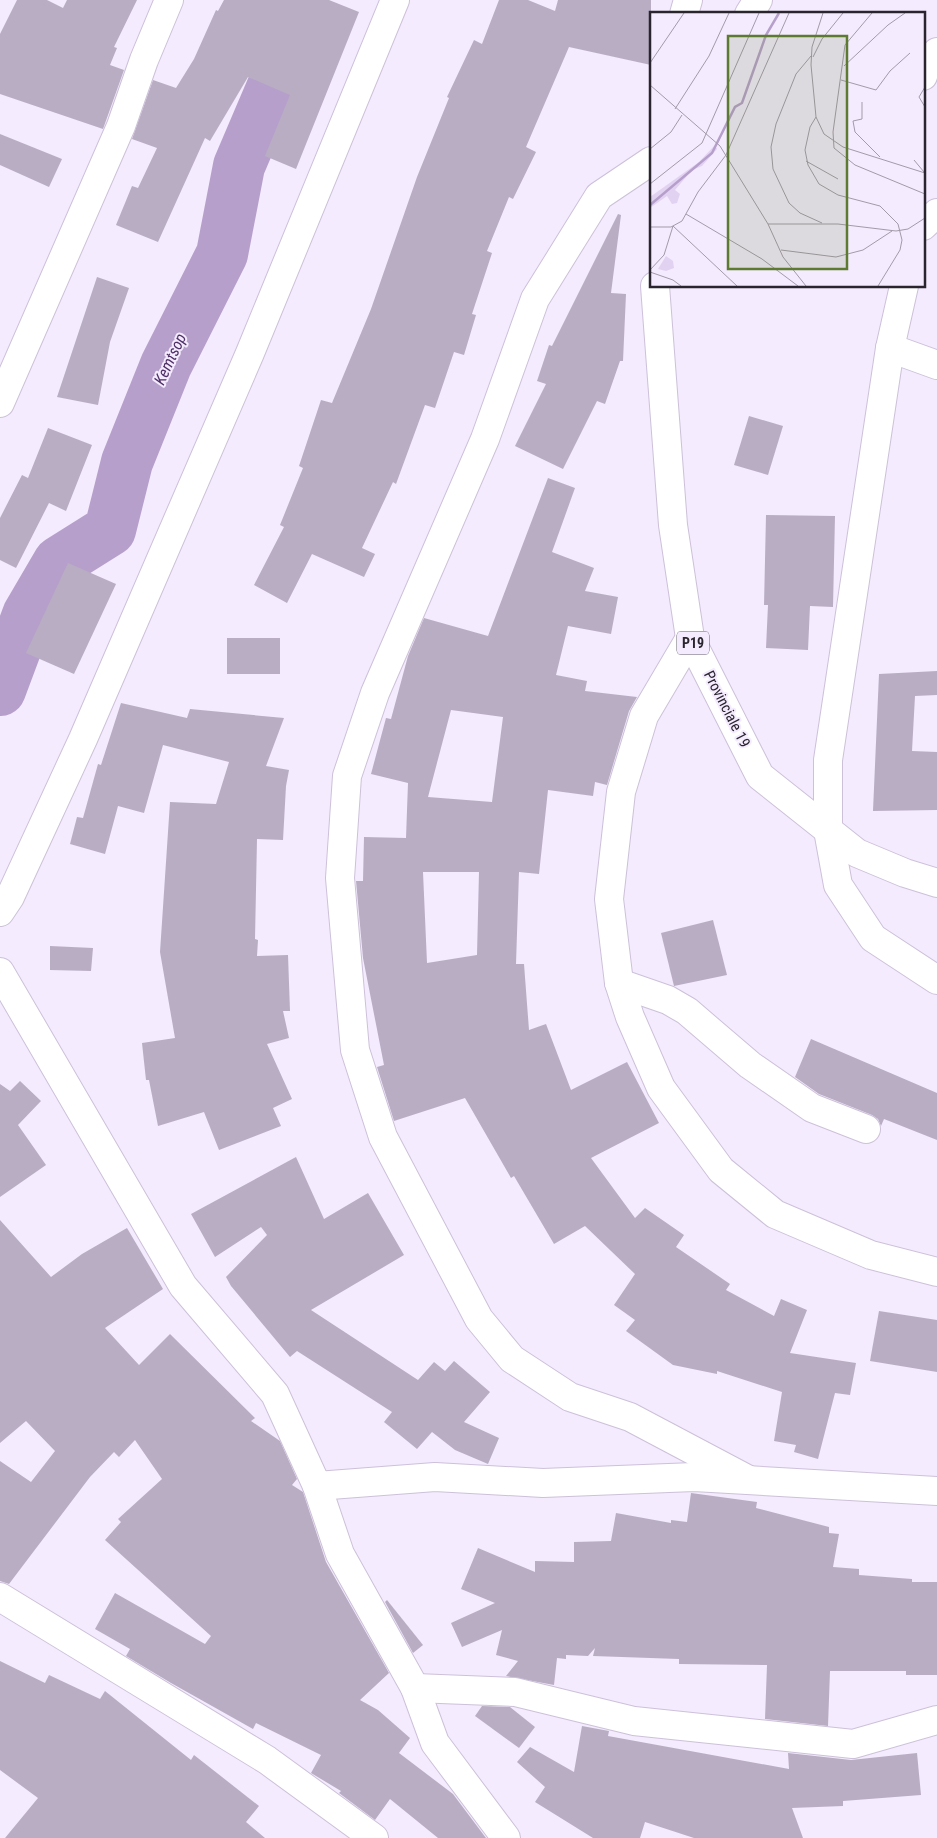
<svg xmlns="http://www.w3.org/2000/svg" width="937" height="1838" font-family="'Roboto Condensed',sans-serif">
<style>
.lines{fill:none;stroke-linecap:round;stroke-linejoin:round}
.river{stroke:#b6a0cb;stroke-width:52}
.building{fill:#b9adc4;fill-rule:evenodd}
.minor-casing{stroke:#cdc1d9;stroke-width:30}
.major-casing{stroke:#cdc1d9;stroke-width:30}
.minor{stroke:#fff;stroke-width:28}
.major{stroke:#fff;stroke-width:28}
.labels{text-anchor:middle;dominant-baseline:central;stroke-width:4;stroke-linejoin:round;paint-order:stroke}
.shield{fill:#f4ebfe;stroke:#66606c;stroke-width:1}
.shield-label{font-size:14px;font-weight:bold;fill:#29242d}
.street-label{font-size:15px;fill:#29242d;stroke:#f4ebfe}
.water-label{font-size:16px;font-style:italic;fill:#4d2e65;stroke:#f4ebfe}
.inset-river{fill:none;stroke:#b6a0cb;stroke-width:2.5}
.inset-road{fill:none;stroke:#a39baa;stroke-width:1}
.view{fill:#5c7a30;fill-opacity:0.15;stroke:#5c7a30;stroke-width:2.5}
.inset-edge{fill:none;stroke:#29242d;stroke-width:2.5}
</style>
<rect width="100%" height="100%" fill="#f4ebfe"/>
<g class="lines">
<path class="river" d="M0,690L28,615L59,562L110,530L127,462L166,365L222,254L239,166L282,65L299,0"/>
</g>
<g class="building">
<path d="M17,0H47L63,8L67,0H137L114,47L117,48L110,65L124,70L103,129L0,94V34Z"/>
<path d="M224,0H329L359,12L296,169L265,156L290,95L248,77L210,141L205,138L158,242L116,225L132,186L138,188L157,148L132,139L153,80L176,88L194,59L216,10L218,11Z"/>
<path d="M499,0H528L555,11L558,0H651V65L569,47L526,147L536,152L513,199L509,197L487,251L492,253L472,314L476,315L464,355L454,352L435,408L425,405L396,484L393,482L362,548L375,554L364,577L312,554L287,603L254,585L284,527L280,525L303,468L299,466L321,400L332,403L371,309L417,177L449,98L447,97L474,40L482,44Z"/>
<path d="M0,134L62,159L49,187L0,165Z"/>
<path d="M618,214L621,215L611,293L626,294L623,361H620L605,404L597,401L563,469L515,446L546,384L537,381L549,345L552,346Z"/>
<path d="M97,277L129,288L110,342L98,405L57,397Z"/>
<path d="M749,416L783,426L768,475L734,465Z"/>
<path d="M48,428L92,445L66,511L49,503L16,568L0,560V518L22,475L28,478Z"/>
<path d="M548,478L575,488L552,552L594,568L585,591L618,597L611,634L568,626L556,675L587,681L585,691L637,697L629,711L607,785L595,782L593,796L548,790L539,874L519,872L516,964H524L529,1030L546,1024L571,1090L627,1062L659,1123L591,1158L635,1218L645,1208L684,1235L676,1247L730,1284L726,1290L774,1316L781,1299L807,1310L790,1353L856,1363L850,1395L835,1393L818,1459L794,1452L796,1445L774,1441L782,1392L717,1371V1374L673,1365L626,1331L635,1320L614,1305L635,1274L585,1226L554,1244L514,1176L511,1178L465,1098L394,1121L377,1067L384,1065L363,958L356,881H363L364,837L406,838L408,783L371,774L386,718L391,719L408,656L424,618L488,636ZM451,710L503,717L492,802L428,797ZM423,872H479L477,955L427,963Z"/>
<path d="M766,515L835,516L833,607L810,606L808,650L766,648L768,605H764Z"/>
<path d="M68,563L116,584L74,674L26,653Z"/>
<rect x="227" y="638" width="53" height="36"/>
<path d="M937,671V695L915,696L912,751L937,752V810L873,811L879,674Z"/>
<path d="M121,703L187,718L190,709L284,718L266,766L289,770L286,786L283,840L257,839L255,939L258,940L257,956L288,955L290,1011H283L289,1038L267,1044L292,1099L273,1108L281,1126L219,1150L204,1112L158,1126L149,1080H146L142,1043L175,1038L160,952L170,802L216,804L229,762L163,745L144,813L118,806L105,854L70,844L77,817L83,818L98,764L101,765Z"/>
<path d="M713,920L727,975L674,986L661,933Z"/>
<path d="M50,946L93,948L91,971L50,970Z"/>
<path d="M811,1039L937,1093V1140L884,1119L881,1126L878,1119L872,1115L819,1094L795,1077Z"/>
<path d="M20,1081L41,1101L18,1125L46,1165L0,1197V1084L10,1091Z"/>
<path d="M296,1157L324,1219L368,1193L404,1255L311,1310L418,1380L434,1362L445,1371L454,1361L490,1392L464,1422L499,1438L488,1464L455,1450L432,1432L417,1449L384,1422L392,1412L297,1351L290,1357L231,1286L226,1277L267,1235L261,1227L215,1257L191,1214Z"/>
<path d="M0,1220L51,1277L82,1254L127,1228L163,1289L105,1328L139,1365L170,1334L255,1418L251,1421L280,1441L297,1479L292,1485L303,1492L326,1562L389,1673L360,1700L378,1710L410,1738L399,1753L453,1794L486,1838H438L390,1799L375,1820L339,1793L341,1791L311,1773L321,1755L256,1723L253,1729L171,1683L126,1656L130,1649L95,1629L115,1593L205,1644L211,1636L105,1540L121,1522L118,1519L162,1479L135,1440L119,1457L114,1452L90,1477L9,1584L0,1581V1461L31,1482L55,1451L26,1421L0,1443Z"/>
<path d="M879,1311L937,1320V1372L870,1361Z"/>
<path d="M691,1493L757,1502L756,1508L829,1527V1533L839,1534L833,1567L859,1569V1575L912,1579V1582H937V1675H906V1671H830L828,1726L765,1719L767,1665L679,1664V1659L593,1656L595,1648L588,1656L566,1655V1659L557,1658L554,1685L506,1676L518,1661L496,1655L502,1630L462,1647L451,1623L495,1603L461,1589L478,1548L535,1572V1561L574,1562V1542L611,1541L616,1513L671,1523V1520L687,1522Z"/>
<path d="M387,1600L423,1645L413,1653L385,1602Z"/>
<path d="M0,1661L45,1683L49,1675L100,1699L105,1691L191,1760L194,1755L259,1806L246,1822L265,1838H5L38,1798L0,1770Z"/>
<path d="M482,1706L510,1707L535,1727L519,1748L475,1716Z"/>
<path d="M582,1726L609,1731L608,1736L789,1769L788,1753L851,1760L917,1753L921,1795L843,1801V1806L792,1808L803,1838H694L645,1822L640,1838H593L535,1802L545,1787L517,1762L530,1747L574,1772Z"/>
</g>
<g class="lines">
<defs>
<g id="minor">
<path d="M749,14L758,0"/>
<path d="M923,76L925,69L937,52"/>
<path d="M651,161L599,196L535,299L485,439L375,693L347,776L340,878L355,1050L383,1137L479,1319L512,1359L570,1397L630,1417L749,1480"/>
<path d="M923,226L937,213"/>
<path d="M904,286L890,348L828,760V830L838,885L873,938L937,980"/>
<path d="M890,348L937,365"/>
<path d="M0,403L121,126L144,60L169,0"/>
<path d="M690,638L644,716L621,792L609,899L619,983L630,1017L661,1088L721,1170L775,1214L871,1255L937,1272"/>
<path d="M0,912L10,897L83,739L250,353L395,0"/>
<path d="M0,972L183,1286L275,1394L317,1486L435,1477L543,1483L694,1477L937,1491"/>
<path d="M619,983L668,1000L687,1011L750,1065L812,1108L866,1129"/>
<path d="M317,1486L340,1554L415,1688L435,1743L506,1838"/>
<path d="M0,1597L267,1760L374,1838"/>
<path d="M415,1688L515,1692L634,1721L853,1744L937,1720"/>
</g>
<g id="major">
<path d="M684,14L688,0"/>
<path d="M655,286L673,525L690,638L760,776L857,853L905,873L937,883"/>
</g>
</defs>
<use href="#minor" class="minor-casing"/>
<use href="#major" class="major-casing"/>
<use href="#minor" class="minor"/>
<use href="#major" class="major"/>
</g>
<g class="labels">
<rect class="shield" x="677" y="631.5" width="32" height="23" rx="4"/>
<g class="shield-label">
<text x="693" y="643">P19</text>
</g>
<g class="street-label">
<text transform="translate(727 709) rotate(63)">Provinciale 19</text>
</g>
<g class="water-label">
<text transform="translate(170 359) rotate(-65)">Kemtsop</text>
</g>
</g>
<g transform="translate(650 12)">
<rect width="275" height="275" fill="#f4ebfe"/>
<path d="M65,133L67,137L52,154L42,158L25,178L30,182L27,191L22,192L17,184L0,196V185L49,150ZM16,244L23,249L24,256L16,259L8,257Z" fill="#e2d2f2"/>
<path class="inset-river" d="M0,193L62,141L85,95L92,91L116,23L129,1"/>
<path class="inset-road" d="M173,1L162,35L161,53L166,105L174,122L193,135L275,161M222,1L195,33L183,120L184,136L205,153L275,182M161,44L146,62L126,112L121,135L123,157L139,191L150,201L172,211M163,45L172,27L193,1M0,51L34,1M194,54L238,13L255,1M191,68L226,78L240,59L260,41M0,73L70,134L118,212H188L246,219L258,217L275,206M275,75L269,85L275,95M212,90V107L203,109L205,120L230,145M25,97L59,44L79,1M166,105L160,115L155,138L158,153L169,172L188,183L230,194L248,212L252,228L250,238L228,274M0,137L21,120L32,103M264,148L274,160M156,149L188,167M0,172L52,131L109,1M36,202L112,247L148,274M118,212L133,245L156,274M23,214L87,274M0,215H21L32,209L48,180L76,143L139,1M131,238L186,245L213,238L242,219M0,258L14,243L23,214M0,260L23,268L31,274"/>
<path class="view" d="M78,24H197V257H78Z"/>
<rect width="275" height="275" class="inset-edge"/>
</g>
</svg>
